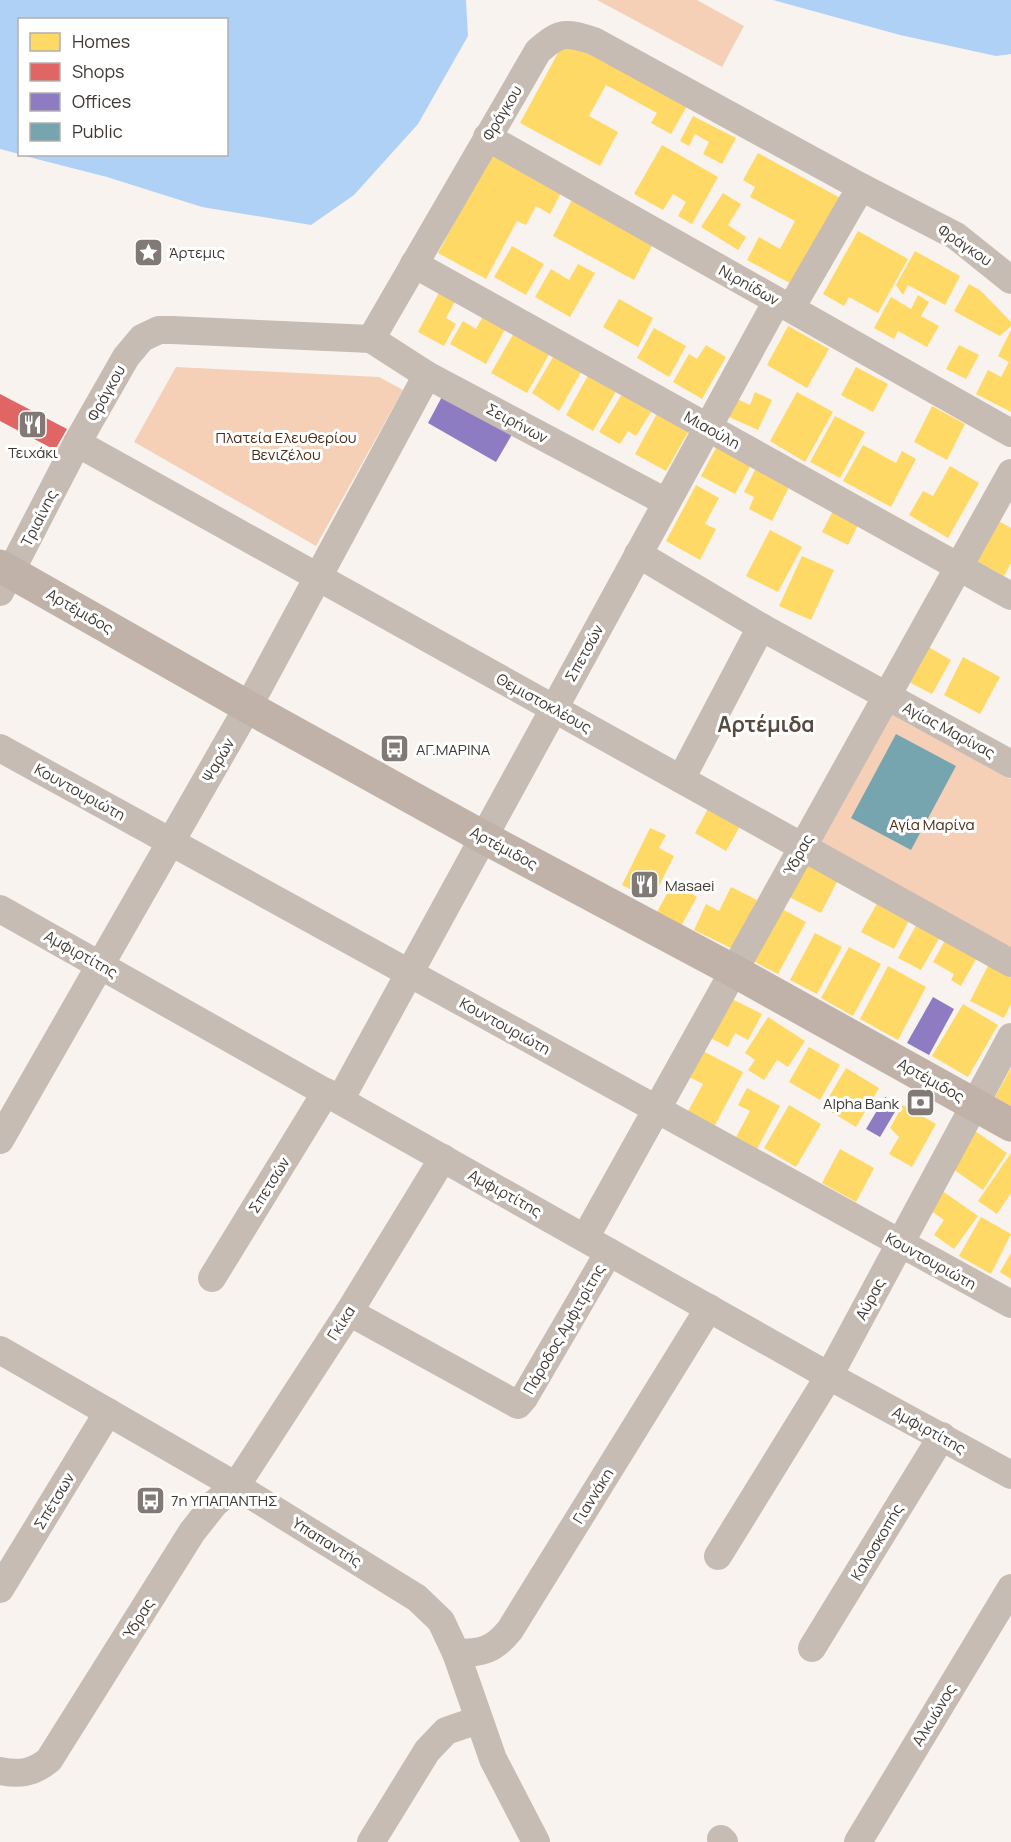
<svg xmlns="http://www.w3.org/2000/svg" width="1011" height="1842" font-family="Manrope,sans-serif">
<style>
.green{fill:#f5d0b7}
.water{fill:#b0d1f6}
.homes{fill:#ffd966}
.shops{fill:#e06666}
.offices{fill:#8e7cc3}
.public{fill:#76a5af}
.lines{fill:none;stroke-linecap:round;stroke-linejoin:round}
.minor{stroke:#c7bcb4;stroke-width:28}
.major{stroke:#c0b2a9;stroke-width:33}
.labels{text-anchor:middle;dominant-baseline:central;stroke-width:6;stroke-linejoin:round;paint-order:stroke}
.street-label{font-size:15px;fill:#3f3833;stroke:#fff}
.poi-label{font-size:15px;fill:#3f3833;stroke:#fff;text-anchor:start}
.park-label{font-size:15px;fill:#4c2c15;stroke:#fff}
.district-label{font-size:21px;font-weight:bold;fill:#584a40;stroke:#fff}
</style>
<rect width="100%" height="100%" fill="#f9f3ef"/>
<g class="green">
<path d="M597,0H697L744,26L722,67Z"/>
<path d="M176,367L379,377L403,390L316,546L134,442Z"/>
<path d="M882,709L1011,779V954L808,844Z"/>
</g>
<g class="water">
<path d="M0,0H466L468,36L418,124L354,195L311,225L202,207L107,177L21,155L226,154V20H20L19,154L0,149Z"/>
<path d="M773,0H1011V54L996,56L900,35Z"/>
</g>
<g class="homes">
<path d="M565,40L687,106L671,134L651,123L657,113L606,85L589,116L618,132L600,166L520,123Z"/>
<path d="M693,116L736,138L722,164L703,154L709,142L695,134L689,146L680,141Z"/>
<path d="M662,145L718,177L692,224L678,216L686,202L673,194L663,210L634,194Z"/>
<path d="M493,151L563,189L550,214L536,206L526,225L517,221L486,279L438,253Z"/>
<path d="M758,153L844,200L797,287L747,260L759,237L780,249L795,221L750,197L755,187L743,180Z"/>
<path d="M723,193L741,204L728,225L746,237L738,250L701,227Z"/>
<path d="M573,198L654,242L634,280L553,236Z"/>
<path d="M858,231L908,259L878,313L849,297L844,306L823,294Z"/>
<path d="M512,246L544,264L526,295L494,277Z"/>
<path d="M915,251L960,276L945,305L908,285L903,295L896,285Z"/>
<path d="M578,264L595,273L570,317L535,297L551,269L569,280Z"/>
<path d="M969,284L981,291L1011,322V326L1000,336L954,311Z"/>
<path d="M442,287L458,296L446,318L456,324L444,346L418,332Z"/>
<path d="M918,295L929,302L921,316L939,326L927,347L898,331L894,339L874,328L891,297L911,309Z"/>
<path d="M619,299L653,318L638,347L603,327Z"/>
<path d="M487,309L509,322L486,364L450,344L463,321L476,329Z"/>
<path d="M788,326L829,349L807,388L767,365Z"/>
<path d="M654,328L686,346L669,377L637,358Z"/>
<path d="M1011,330V412L976,394L988,370L1001,377L1009,362L998,356Z"/>
<path d="M515,331L551,351L527,393L491,373Z"/>
<path d="M706,345L726,357L702,399L673,382L689,354L697,359Z"/>
<path d="M959,345L979,355L966,379L946,369Z"/>
<path d="M556,352L584,367L559,411L532,393Z"/>
<path d="M856,367L888,384L873,412L841,395Z"/>
<path d="M590,372L618,388L593,431L566,415Z"/>
<path d="M755,392L772,400L758,430L727,416L735,398L750,405Z"/>
<path d="M797,392L833,412L805,462L770,441Z"/>
<path d="M622,394L651,412L636,436L628,431L620,444L599,432Z"/>
<path d="M932,406L965,424L947,460L914,442Z"/>
<path d="M659,410L691,427L666,471L635,454Z"/>
<path d="M835,416L865,432L840,478L810,462Z"/>
<path d="M863,445L896,463L902,451L916,459L891,507L843,481Z"/>
<path d="M717,446L751,465L735,494L701,476Z"/>
<path d="M950,466L979,483L948,538L909,515L923,491L933,496Z"/>
<path d="M756,468L790,485L772,521L749,509L754,497L744,492Z"/>
<path d="M696,485L719,498L705,524L716,529L700,560L666,541Z"/>
<path d="M834,509L860,521L848,545L822,532Z"/>
<path d="M993,518L1011,528V563L1004,576L971,558Z"/>
<path d="M770,530L802,547L778,592L746,576Z"/>
<path d="M802,556L834,570L811,620L779,606Z"/>
<path d="M925,645L951,660L932,694L905,680Z"/>
<path d="M963,657L1000,677L980,714L944,695Z"/>
<path d="M711,803L743,821L726,851L695,833Z"/>
<path d="M650,828L666,835L659,848L674,856L652,900L622,885Z"/>
<path d="M800,853L841,874L821,913L779,892Z"/>
<path d="M673,883L697,897L681,926L657,912Z"/>
<path d="M731,887L757,900L733,949L694,930L706,904L719,911Z"/>
<path d="M880,898L912,915L894,949L861,932Z"/>
<path d="M773,904L806,922L778,974L745,957Z"/>
<path d="M918,922L941,935L921,970L898,958Z"/>
<path d="M815,933L842,947L817,994L790,980Z"/>
<path d="M948,935L980,952L961,986L951,980L954,974L933,962Z"/>
<path d="M849,947L881,964L853,1016L821,998Z"/>
<path d="M992,958L1011,968V1004L1004,1018L970,1001Z"/>
<path d="M888,966L926,987L898,1040L860,1019Z"/>
<path d="M724,995L762,1014L748,1040L735,1033L728,1047L703,1034Z"/>
<path d="M963,1004L998,1025L968,1077L932,1056Z"/>
<path d="M768,1017L805,1041L788,1067L777,1060L764,1080L748,1070L755,1060L745,1053Z"/>
<path d="M809,1047L840,1065L820,1100L789,1082Z"/>
<path d="M699,1049L743,1072L714,1127L687,1113L703,1084L685,1075Z"/>
<path d="M846,1068L879,1088L856,1127L823,1107Z"/>
<path d="M1011,1068V1106L995,1097Z"/>
<path d="M747,1088L780,1106L753,1156L732,1145L750,1111L738,1105Z"/>
<path d="M789,1105L821,1124L796,1167L764,1148Z"/>
<path d="M903,1105L936,1124L912,1167L889,1154L899,1137L890,1128Z"/>
<path d="M975,1131L1007,1153L983,1190L950,1167Z"/>
<path d="M840,1149L874,1168L856,1202L822,1183Z"/>
<path d="M1011,1153V1193L997,1214L978,1201Z"/>
<path d="M941,1190L978,1216L954,1249L934,1235L944,1220L927,1208Z"/>
<path d="M981,1217L1011,1234L991,1274L959,1256Z"/>
<path d="M1011,1253V1279L1000,1272Z"/>
</g>
<path class="shops" d="M0,394L67,429L55,450L0,421Z"/>
<g class="offices">
<path d="M445,391L514,431L496,462L428,423Z"/>
<path d="M933,997L954,1009L929,1055L907,1043Z"/>
<path d="M885,1097L899,1105L880,1137L866,1129Z"/>
</g>
<path class="public" d="M896,734L956,766L911,850L851,818Z"/>
<g class="lines">
<g class="minor">
<path d="M487,137L1011,433"/>
<path d="M414,264L1011,596"/>
<path d="M791,308L861,187"/>
<path d="M371,339L427,375L666,502"/>
<path d="M77,443L1011,963"/>
<path d="M638,554L761,627L1011,764"/>
<path d="M0,592L77,443L126,357L142,338L159,330H172L371,339L538,51C561,31 565,32 594,41L861,187L956,236L1011,280"/>
<path d="M0,748L1011,1304"/>
<path d="M681,779L761,627"/>
<path d="M0,909L829,1376L1011,1475"/>
<path d="M340,1100L777,301"/>
<path d="M0,1140L248,707L427,375"/>
<path d="M585,1238L1011,473"/>
<path d="M212,1278L326,1092"/>
<path d="M349,1312L518,1405L524,1398L609,1252"/>
<path d="M0,1350L236,1486L417,1598L441,1621L456,1653L493,1759L536,1842"/>
<path d="M718,1556L829,1376L1011,1037"/>
<path d="M0,1589L108,1412"/>
<path d="M812,1648L942,1436"/>
<path d="M456,1653C481,1653 493,1651 510,1630L709,1308"/>
<path d="M0,1771C20,1775 33,1773 49,1760L192,1532L215,1503L236,1486L349,1312L443,1158"/>
<path d="M721,1839L724,1842"/>
<path d="M371,1842L427,1751L446,1731L478,1720"/>
<path d="M858,1842L1011,1588"/>
</g>
<path class="major" d="M0,566L248,707L483,837L734,971L1011,1125"/>
</g>
<defs>
<symbol id="sight-square" viewBox="-11 -11 22 22"><rect x="-9" y="-9" width="18" height="18" rx="4" fill="#807975" stroke="#fff"/><path d="M0-6L1.8-2.2L6-1.7L2.9 1.2L3.7 5.4L0 3.3L-3.7 5.4L-2.9 1.2L-6-1.7L-1.8-2.2Z" fill="#fff"/></symbol>
<symbol id="restaurant-square" viewBox="-11 -11 22 22"><rect x="-9" y="-9" width="18" height="18" rx="4" fill="#807975" stroke="#fff"/><path d="M-5-6h1v4h1v-4h1v4h1v-4h1v5L-1.5 .5V6h-2V.5L-5-1ZM5-6V6H3V1.5H1.5Q1.5-4 5-6Z" fill="#fff"/></symbol>
<symbol id="bus-square" viewBox="-11 -11 22 22"><rect x="-9" y="-9" width="18" height="18" rx="4" fill="#807975" stroke="#fff"/><path d="M-5-6H5V4H4V6H2V4H-2V6H-4V4H-5ZM-3.5-4V0h7V-4ZM-3.5 1.2v1.5H-2V1.2ZM2 1.2v1.5H3.5V1.2Z" fill="#fff"/></symbol>
<symbol id="bank-square" viewBox="-11 -11 22 22"><rect x="-9" y="-9" width="18" height="18" rx="4" fill="#807975" stroke="#fff"/><path d="M-6-4H6V4H-6ZM0-2.3a2.3 2.3 0 1 0 0 4.6a2.3 2.3 0 1 0 0-4.6Z" fill="#fff"/></symbol>
</defs>
<g fill-rule="evenodd">
<use href="#sight-square" x="132" y="236" width="33" height="33"/>
<use href="#restaurant-square" x="16" y="408" width="33" height="33"/>
<use href="#bus-square" x="378" y="732" width="33" height="33"/>
<use href="#restaurant-square" x="628" y="868" width="33" height="33"/>
<use href="#bank-square" x="904" y="1086" width="33" height="33"/>
<use href="#bus-square" x="134" y="1484" width="33" height="33"/>
</g>
<g class="labels">
<g class="street-label">
<text transform="translate(502 113) rotate(-59)">Φράγκου</text>
<text transform="translate(965 245) rotate(34)">Φράγκου</text>
<text transform="translate(749 285) rotate(29)">Νιρηίδων</text>
<text transform="translate(106 393) rotate(-61)">Φράγκου</text>
<text transform="translate(517 423) rotate(28)">Σειρήνων</text>
<text transform="translate(712 430) rotate(29)">Μιαούλη</text>
<text transform="translate(39 518) rotate(-63)">Τριαίνης</text>
<text transform="translate(80 611) rotate(30)">Αρτέμιδος</text>
<text transform="translate(584 653) rotate(-61)">Σπετσών</text>
<text transform="translate(544 703) rotate(29)">Θεμιστοκλέους</text>
<text transform="translate(949 730) rotate(28)">Αγίας Μαρίνας</text>
<text transform="translate(218 760) rotate(-60)">Ψαρών</text>
<text transform="translate(80 792) rotate(29)">Κουντουριώτη</text>
<text transform="translate(504 848) rotate(28)">Αρτέμιδος</text>
<text transform="translate(798 855) rotate(-61)">Ύδρας</text>
<text transform="translate(81 954) rotate(29)">Αμφιρτίτης</text>
<text transform="translate(505 1026) rotate(29)">Κουντουριώτη</text>
<text transform="translate(931 1080) rotate(29)">Αρτέμιδος</text>
<text transform="translate(269 1185) rotate(-58)">Σπετσών</text>
<text transform="translate(505 1193) rotate(29)">Αμφιρτίτης</text>
<text transform="translate(931 1261) rotate(29)">Κουντουριώτη</text>
<text transform="translate(870 1299) rotate(-62)">Αύρας</text>
<text transform="translate(341 1323) rotate(-57)">Γκίκα</text>
<text transform="translate(564 1329) rotate(-60)">Πάροδος Αμφιτρίτης</text>
<text transform="translate(929 1430) rotate(29)">Αμφιρτίτης</text>
<text transform="translate(593 1496) rotate(-58)">Γιαννάκη</text>
<text transform="translate(54 1501) rotate(-59)">Σπέτσων</text>
<text transform="translate(327 1542) rotate(32)">Υπαπαντής</text>
<text transform="translate(877 1542) rotate(-59)">Καλοσκοπής</text>
<text transform="translate(138 1619) rotate(-58)">Ύδρας</text>
<text transform="translate(934 1715) rotate(-59)">Αλκυώνος</text>
</g>
<g class="poi-label">
<text x="169" y="252">Άρτεμις</text>
<text x="33" y="452" text-anchor="middle">Τειχάκι</text>
<text x="416" y="749">ΑΓ.ΜΑΡΙΝΑ</text>
<text x="665" y="885">Masaei</text>
<text x="899" y="1103" text-anchor="end">Alpha Bank</text>
<text x="171" y="1500">7η ΥΠΑΠΑΝΤΗΣ</text>
</g>
<g class="park-label">
<text x="286" y="437">Πλατεία Ελευθερίου<tspan x="286" dy="17">Βενιζέλου</tspan></text>
<text x="932" y="824">Αγία Μαρίνα</text>
</g>
<g class="district-label">
<text x="766" y="724">Αρτέμιδα</text>
</g>
</g>
<rect x="18" y="18" width="210" height="138" fill="#ffffff" stroke="#b2afad" stroke-width="1.5"/>
<rect x="30" y="33" width="30" height="18" fill="#ffd966" stroke="#b2afad" stroke-width="1.5"/>
<text x="72" y="48" font-size="18" fill="#3f3833">Homes</text>
<rect x="30" y="63" width="30" height="18" fill="#e06666" stroke="#b2afad" stroke-width="1.5"/>
<text x="72" y="78" font-size="18" fill="#3f3833">Shops</text>
<rect x="30" y="93" width="30" height="18" fill="#8e7cc3" stroke="#b2afad" stroke-width="1.5"/>
<text x="72" y="108" font-size="18" fill="#3f3833">Offices</text>
<rect x="30" y="123" width="30" height="18" fill="#76a5af" stroke="#b2afad" stroke-width="1.5"/>
<text x="72" y="138" font-size="18" fill="#3f3833">Public</text>
</svg>
